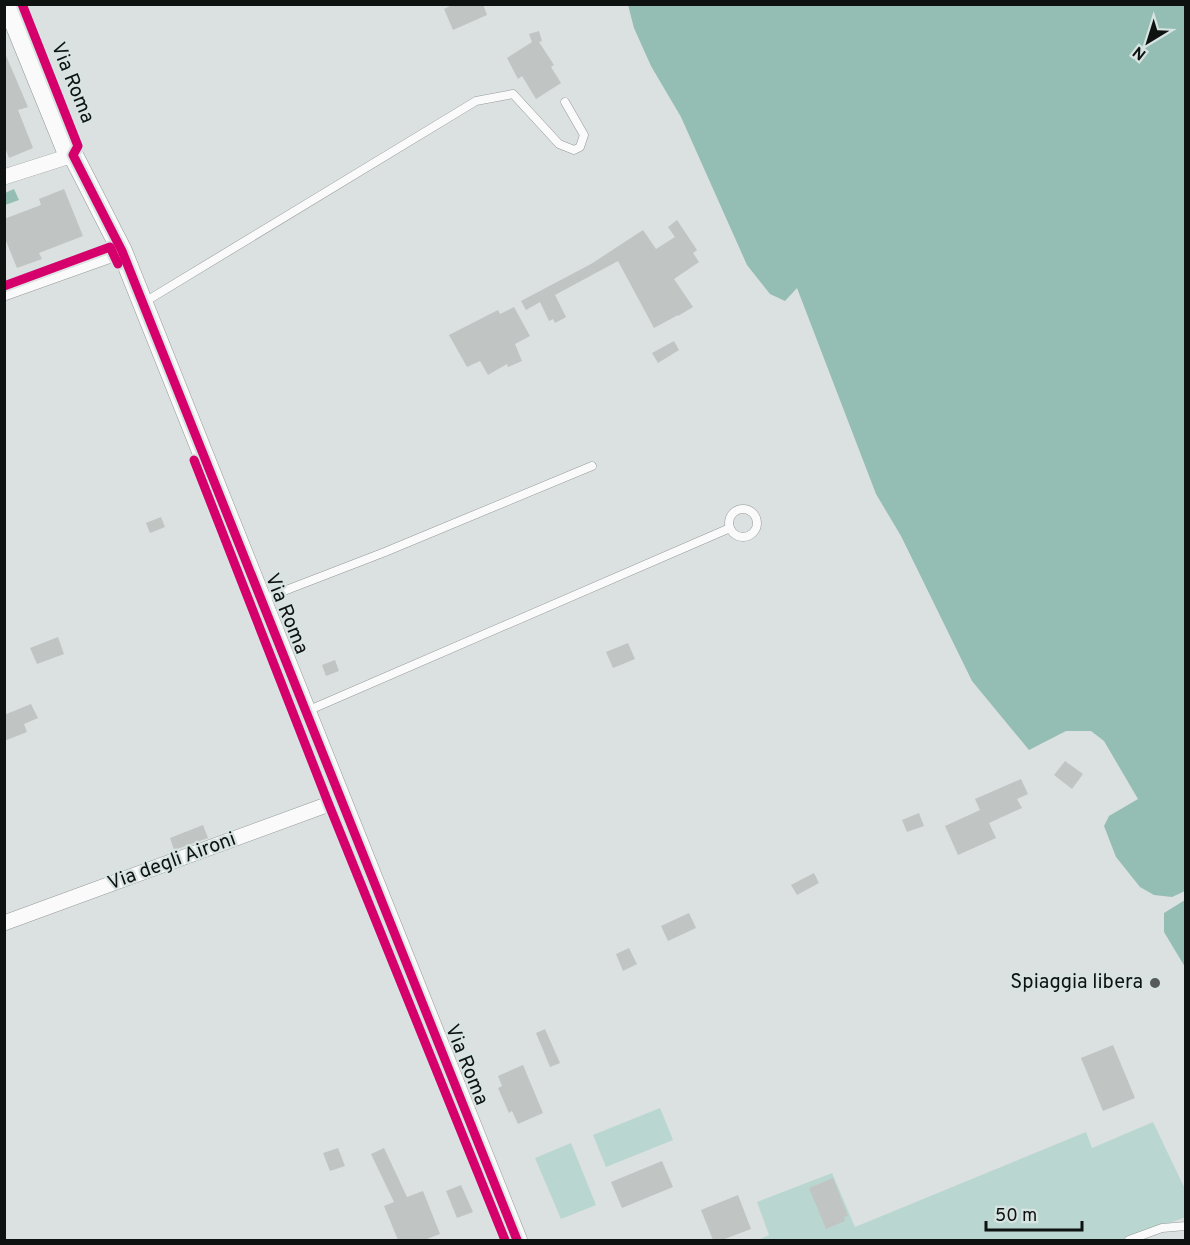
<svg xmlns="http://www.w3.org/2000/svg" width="1190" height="1245" font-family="Overpass,sans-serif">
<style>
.green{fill:#b9d7d0}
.water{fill:#94bdb3}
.building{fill:#c0c4c3}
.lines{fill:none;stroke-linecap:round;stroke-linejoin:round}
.service-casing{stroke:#959a98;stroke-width:9}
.minor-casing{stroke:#959a98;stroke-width:16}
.tertiary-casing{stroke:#959a98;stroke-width:21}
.service{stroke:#fafafa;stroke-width:8}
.minor{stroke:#fafafa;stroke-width:15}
.tertiary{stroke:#fafafa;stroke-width:20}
.cycleway-casing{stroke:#d8e4e1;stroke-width:13}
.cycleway{stroke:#d6006c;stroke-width:9}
.poi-dot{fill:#565a59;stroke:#d8e4e1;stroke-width:2}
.labels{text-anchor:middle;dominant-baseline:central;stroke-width:4.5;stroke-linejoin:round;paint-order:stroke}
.street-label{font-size:20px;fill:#0e1211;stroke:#d8e4e1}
.poi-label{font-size:20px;fill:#0e1211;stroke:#d8e4e1;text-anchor:end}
</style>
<rect width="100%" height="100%" fill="#dbe1e0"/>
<g class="green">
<path d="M660,1108L673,1140L606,1167L593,1135Z"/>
<path d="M1153,1122L1185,1189L1186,1217L1123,1240H758L769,1235L757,1202L832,1173L855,1227L1086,1132L1092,1148Z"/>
<path d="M571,1143L596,1205L561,1219L535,1158Z"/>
</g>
<g class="water">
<path d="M628,5H1185V891L1172,897L1154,895L1140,887L1116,857L1104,826L1109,816L1138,799L1104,741L1091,731H1066L1029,750L972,681L901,536L876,494L797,288L785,301L770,294L747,265L681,117L651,66L634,28Z"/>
<path d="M14,189L19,200L5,205V193Z"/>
<path d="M1185,900V967L1164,932V913Z"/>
</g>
<g class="building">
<path d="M454,4H483L487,15L453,30L444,9Z"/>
<path d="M539,31L542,41L539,42L554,65L551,67L561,83L536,99L522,76L518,79L507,58L532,42L529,34Z"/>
<path d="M4,51L28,107L18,110L33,148L9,158L4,145Z"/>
<path d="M64,189L83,236L39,253L42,259L17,268L4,236V219L41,205L39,199Z"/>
<path d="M677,220L697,250L693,253L699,262L674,279L693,307L678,316V315L654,328L618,261L555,295L566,317L555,323L553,319L549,321L540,302L526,310L521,301L591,264L643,230L656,249L675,237L668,227Z"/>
<path d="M514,307L530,336L515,344L522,361L508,367L507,364L488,375L480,361L467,367L449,335L498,310L500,314Z"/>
<path d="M674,341L679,350L658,363L652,353Z"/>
<path d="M161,517L165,527L150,533L146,523Z"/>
<path d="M58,637L64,654L37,664L30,648Z"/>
<path d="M628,643L635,659L613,668L606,652Z"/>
<path d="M335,660L339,671L326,676L322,665Z"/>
<path d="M31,704L38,718L24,724L27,732L4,741V715Z"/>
<path d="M1065,761L1083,774L1072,789L1054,775Z"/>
<path d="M1021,779L1028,794L1017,799L1022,808L989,823L996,838L958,855L945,826L980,810L975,799Z"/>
<path d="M919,813L924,826L907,832L902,820Z"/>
<path d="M203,825L208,838L174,850L170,838Z"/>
<path d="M814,873L819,883L797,895L791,885Z"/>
<path d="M689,913L696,928L668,941L661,926Z"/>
<path d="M629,948L637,964L623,971L616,954Z"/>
<path d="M545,1029L560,1063L550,1067L536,1033Z"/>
<path d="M1113,1045L1135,1098L1103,1111L1081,1058Z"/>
<path d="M523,1065L543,1113L518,1124L512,1111L509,1113L498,1088L502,1086L498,1076Z"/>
<path d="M338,1148L345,1166L330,1171L323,1153Z"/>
<path d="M384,1148L407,1197L423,1191L440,1234L424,1240H398L384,1206L394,1202L371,1154Z"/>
<path d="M662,1161L673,1187L622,1208L611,1182Z"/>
<path d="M833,1178L848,1216L844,1217L845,1221L826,1229L809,1188Z"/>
<path d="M461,1185L473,1212L457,1218L446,1191Z"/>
<path d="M738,1195L751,1229L722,1240H713L701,1210Z"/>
</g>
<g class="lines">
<defs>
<g id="service">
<path d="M143,303L476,101L513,94L559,144L574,150L580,147L584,135L565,102"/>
<circle cx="743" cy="523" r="14"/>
<path d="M263,599L385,552L592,466"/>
<path d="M307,711L730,528"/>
<path d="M1129,1240L1162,1228L1186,1226"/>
</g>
<g id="minor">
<path d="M4,177L73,155"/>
<path d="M4,293L122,251"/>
<path d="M4,923L340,800"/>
</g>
<path id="tertiary" d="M7,4L66,149L73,155L122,251L517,1240"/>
</defs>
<use href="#service" class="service-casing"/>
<use href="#minor" class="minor-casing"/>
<use href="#tertiary" class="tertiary-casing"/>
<use href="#service" class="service"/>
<use href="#minor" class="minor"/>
<use href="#tertiary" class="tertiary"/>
<defs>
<g id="cycleway">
<path d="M22,4L78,146L73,155L122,251L517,1240"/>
<path d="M4,286L110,247L118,264"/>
<path d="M194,460L329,805L505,1240"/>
</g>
</defs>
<use href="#cycleway" class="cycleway-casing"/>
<use href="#cycleway" class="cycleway"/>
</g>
<circle class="poi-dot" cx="1155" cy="983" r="6"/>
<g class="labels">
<g class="street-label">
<text transform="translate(72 83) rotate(68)">Via Roma</text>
<text transform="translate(286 614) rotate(68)">Via Roma</text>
<text transform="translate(172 862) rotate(-20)">Via degli Aironi</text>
<text transform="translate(466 1065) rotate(68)">Via Roma</text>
</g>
<g class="poi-label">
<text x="1143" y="983">Spiaggia libera</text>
</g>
</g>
<rect width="1190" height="1245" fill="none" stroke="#0e1211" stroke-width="12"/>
<g transform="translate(1148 42) rotate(218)" stroke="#d8e4e1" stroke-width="4.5" paint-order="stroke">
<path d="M0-4.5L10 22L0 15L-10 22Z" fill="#0e1211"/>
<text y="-9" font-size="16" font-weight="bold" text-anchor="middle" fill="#0e1211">N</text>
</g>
<path d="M986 1221v9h96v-9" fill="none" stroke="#0e1211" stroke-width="3"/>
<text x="995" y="1221" font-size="18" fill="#0e1211" stroke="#d8e4e1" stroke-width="4.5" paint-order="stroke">50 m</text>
</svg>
